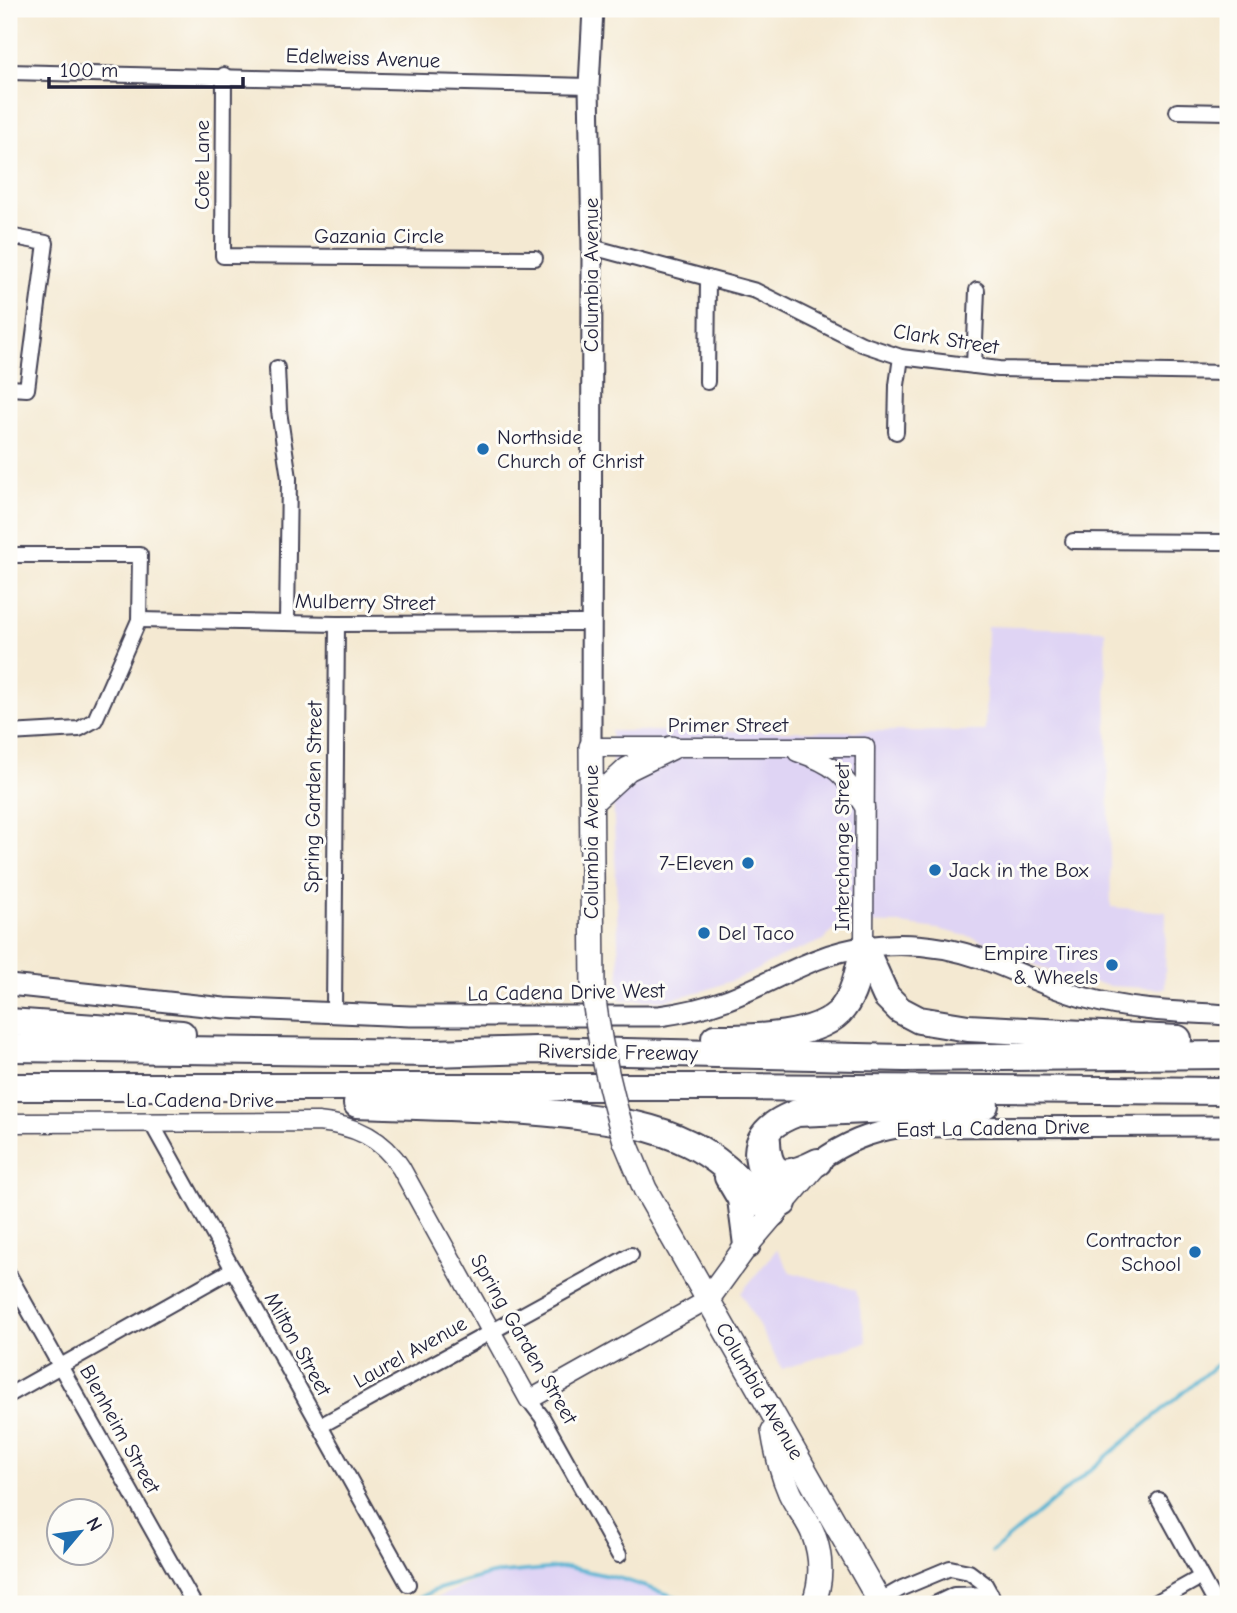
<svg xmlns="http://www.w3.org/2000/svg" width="1237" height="1613" font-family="'Comic Neue',sans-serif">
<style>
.built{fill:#dfd4f4}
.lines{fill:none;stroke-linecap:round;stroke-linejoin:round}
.stream{stroke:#54b3d2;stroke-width:3.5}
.minor-casing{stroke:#424052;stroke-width:18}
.tertiary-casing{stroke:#424052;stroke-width:21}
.secondary-casing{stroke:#424052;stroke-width:23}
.primary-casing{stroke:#424052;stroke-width:26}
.motorway-casing{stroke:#424052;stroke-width:30}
.minor{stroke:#fff;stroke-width:14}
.tertiary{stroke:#fff;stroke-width:18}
.secondary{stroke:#fff;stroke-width:19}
.primary{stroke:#fff;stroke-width:23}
.motorway{stroke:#fff;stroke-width:26}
.primary-bridge-casing{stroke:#424052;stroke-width:26;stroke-linecap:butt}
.primary-bridge{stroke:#fff;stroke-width:23}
.poi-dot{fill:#1f6fb2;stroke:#fdfcf7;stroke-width:2.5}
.labels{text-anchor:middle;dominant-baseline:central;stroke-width:6;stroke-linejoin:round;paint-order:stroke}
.street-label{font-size:21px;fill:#22223b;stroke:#fdfcf7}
.poi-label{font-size:21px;fill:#22223b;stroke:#fdfcf7;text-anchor:start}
</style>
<rect width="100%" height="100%" fill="#fdfcf7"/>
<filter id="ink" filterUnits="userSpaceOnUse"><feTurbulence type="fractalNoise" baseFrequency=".0143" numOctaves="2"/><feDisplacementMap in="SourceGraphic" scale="14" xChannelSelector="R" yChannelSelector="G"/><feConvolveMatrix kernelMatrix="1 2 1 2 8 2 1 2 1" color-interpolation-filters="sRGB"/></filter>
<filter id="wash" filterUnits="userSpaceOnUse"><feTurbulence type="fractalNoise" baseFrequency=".00686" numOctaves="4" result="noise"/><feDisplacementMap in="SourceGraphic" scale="28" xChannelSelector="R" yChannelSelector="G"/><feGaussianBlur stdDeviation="1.57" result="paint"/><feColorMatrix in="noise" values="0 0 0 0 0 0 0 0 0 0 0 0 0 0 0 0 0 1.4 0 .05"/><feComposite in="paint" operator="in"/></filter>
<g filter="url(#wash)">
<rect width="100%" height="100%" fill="#f4e9d2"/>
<g class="built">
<path d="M987,626L1105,630L1111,907L1166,912L1165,989L1110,986L1052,972L975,938L938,929L900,924L840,923L824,940L783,956L747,975L706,990L666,1000H620L611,731H985Z"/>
<path d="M777,1249L790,1272L856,1290L867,1342L782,1369L741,1293Z"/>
<path d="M568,1567L622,1579L695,1604H422L491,1574Z"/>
</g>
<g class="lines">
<g class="stream">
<path d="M992,1552L1228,1355"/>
<path d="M408,1604L435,1590L491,1574L568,1567L622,1579L697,1604"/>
</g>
</g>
</g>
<g filter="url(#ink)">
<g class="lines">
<defs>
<g id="minor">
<path d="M9,72L589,86"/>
<path d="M224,75L223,256L535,258"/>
<path d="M1177,111L1228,112"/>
<path d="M9,236L46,243L27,389L9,388"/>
<path d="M592,247L756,291L862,344L901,357L999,369L1228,373"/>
<path d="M974,366L977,290"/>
<path d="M277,368L279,411L289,478L287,622"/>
<path d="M707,382L708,278"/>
<path d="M896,432L897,385L901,357"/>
<path d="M1073,541L1228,542"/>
<path d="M9,555H140L139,620L95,720L79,729L9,733"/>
<path d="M139,620L337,624L591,623"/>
<path d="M334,1012L337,624"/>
<path d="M152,1124L408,1584"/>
<path d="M9,1275L194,1604"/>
<path d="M9,1395L233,1269"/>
<path d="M529,1400L542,1417L619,1555"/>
<path d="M320,1426L631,1255"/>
<path d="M1159,1500L1216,1604"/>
<path d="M879,1601L902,1588L950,1568L969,1572L985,1584L996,1604"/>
<path d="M935,1604L954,1595L991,1594"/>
<path d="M1153,1604L1201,1577"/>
</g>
<g id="tertiary">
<path d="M591,747H865L864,947"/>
<path d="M797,752C836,765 843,774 865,808"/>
<path d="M9,1123L318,1122C353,1125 382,1137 401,1168L529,1400L707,1300"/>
</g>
<g id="secondary">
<path d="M591,747L592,247L589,86L593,9"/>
<path d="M9,985L224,1008L410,1016H659C682,1013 704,1008 726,1000C773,983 814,953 865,947C906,941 947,946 986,960C1019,972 1051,989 1086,998C1132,1011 1180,1012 1228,1015"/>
<path d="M818,1162C845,1142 869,1133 902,1127L1228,1126"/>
</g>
<g id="primary">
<path d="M591,747L593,991"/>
<path d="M592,802L628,769L671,748"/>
<path d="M625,1141L645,1189L881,1604"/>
<path d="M707,1300L747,1245L818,1162"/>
<path d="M773,1431C776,1450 782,1475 790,1493C797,1508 809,1521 814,1536C822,1557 822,1583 813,1604"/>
</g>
<g id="motorway">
<path d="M864,947L886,996L900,1010L919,1020L968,1028L1178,1039"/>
<path d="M9,1022L182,1034"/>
<path d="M715,1038C750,1038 821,1038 843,1008C856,991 859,967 864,947"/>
<path d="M9,1048L432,1053L536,1050L904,1058L1228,1055"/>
<path d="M9,1087H737L1228,1091"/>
<path d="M357,1104C433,1107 509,1107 585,1117C623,1122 653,1126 688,1143C722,1159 746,1187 773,1213"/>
<path d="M767,1141C768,1182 790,1176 818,1162"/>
<path d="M728,1177L741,1199L747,1245"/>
<path d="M783,1203C752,1166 743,1133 797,1113L985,1105"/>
</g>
</defs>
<use href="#minor" class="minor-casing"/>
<use href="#tertiary" class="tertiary-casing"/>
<use href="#secondary" class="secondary-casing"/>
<use href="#primary" class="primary-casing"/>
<use href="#motorway" class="motorway-casing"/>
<use href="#minor" class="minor"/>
<use href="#tertiary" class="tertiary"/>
<use href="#secondary" class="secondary"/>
<use href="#primary" class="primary"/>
<use href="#motorway" class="motorway"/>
<defs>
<path id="primary-bridge" d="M593,991C599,1043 610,1091 625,1141"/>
</defs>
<use href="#primary-bridge" class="primary-bridge-casing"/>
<use href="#primary-bridge" class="primary-bridge"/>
</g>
</g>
<g class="poi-dot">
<circle cx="483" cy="449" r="7"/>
<circle cx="748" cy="863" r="7"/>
<circle cx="935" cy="870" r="7"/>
<circle cx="704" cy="933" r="7"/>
<circle cx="1112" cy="965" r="7"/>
<circle cx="1195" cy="1252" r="7"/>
</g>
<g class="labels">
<g class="street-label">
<text transform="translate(363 58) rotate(2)">Edelweiss Avenue</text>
<text transform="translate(202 165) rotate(-90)">Cote Lane</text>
<text x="379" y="236">Gazania Circle</text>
<text transform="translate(591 275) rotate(-90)">Columbia Avenue</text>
<text transform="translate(946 339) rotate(9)">Clark Street</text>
<text transform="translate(365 602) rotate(1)">Mulberry Street</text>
<text x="728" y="725">Primer Street</text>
<text transform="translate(313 797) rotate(-89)">Spring Garden Street</text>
<text transform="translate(591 842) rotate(-90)">Columbia Avenue</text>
<text transform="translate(842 847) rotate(-90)">Interchange Street</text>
<text transform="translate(566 992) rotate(-1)">La Cadena Drive West</text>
<text transform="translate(618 1052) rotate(1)">Riverside Freeway</text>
<text x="200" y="1100">La Cadena Drive</text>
<text transform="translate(993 1128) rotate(-1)">East La Cadena Drive</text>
<text transform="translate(524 1339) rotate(60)">Spring Garden Street</text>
<text transform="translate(298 1344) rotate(61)">Milton Street</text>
<text transform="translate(410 1352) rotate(-29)">Laurel Avenue</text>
<text transform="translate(760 1391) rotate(60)">Columbia Avenue</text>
<text transform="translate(120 1429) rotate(61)">Blenheim Street</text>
</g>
<g class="poi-label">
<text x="497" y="437">Northside<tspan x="497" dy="24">Church of Christ</tspan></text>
<text x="734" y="863" text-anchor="end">7-Eleven</text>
<text x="949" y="870">Jack in the Box</text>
<text x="718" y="933">Del Taco</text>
<text x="1098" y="953" text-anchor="end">Empire Tires<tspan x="1098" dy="24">&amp; Wheels</tspan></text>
<text x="1181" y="1240" text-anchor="end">Contractor<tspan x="1181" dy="24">School</tspan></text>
</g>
</g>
<rect width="1237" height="1613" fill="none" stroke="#fdfcf7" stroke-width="35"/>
<g transform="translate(80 1532) rotate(61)"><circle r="33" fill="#fdfcf7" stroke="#a5a5ac" stroke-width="2"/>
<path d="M0-5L12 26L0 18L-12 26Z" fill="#1f6fb2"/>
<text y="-10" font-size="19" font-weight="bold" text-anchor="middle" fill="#22223b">N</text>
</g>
<path d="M49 77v10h194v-10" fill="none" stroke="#22223b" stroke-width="3.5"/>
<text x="60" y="77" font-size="21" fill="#22223b" stroke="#fdfcf7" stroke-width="5" paint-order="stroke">100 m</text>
</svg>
